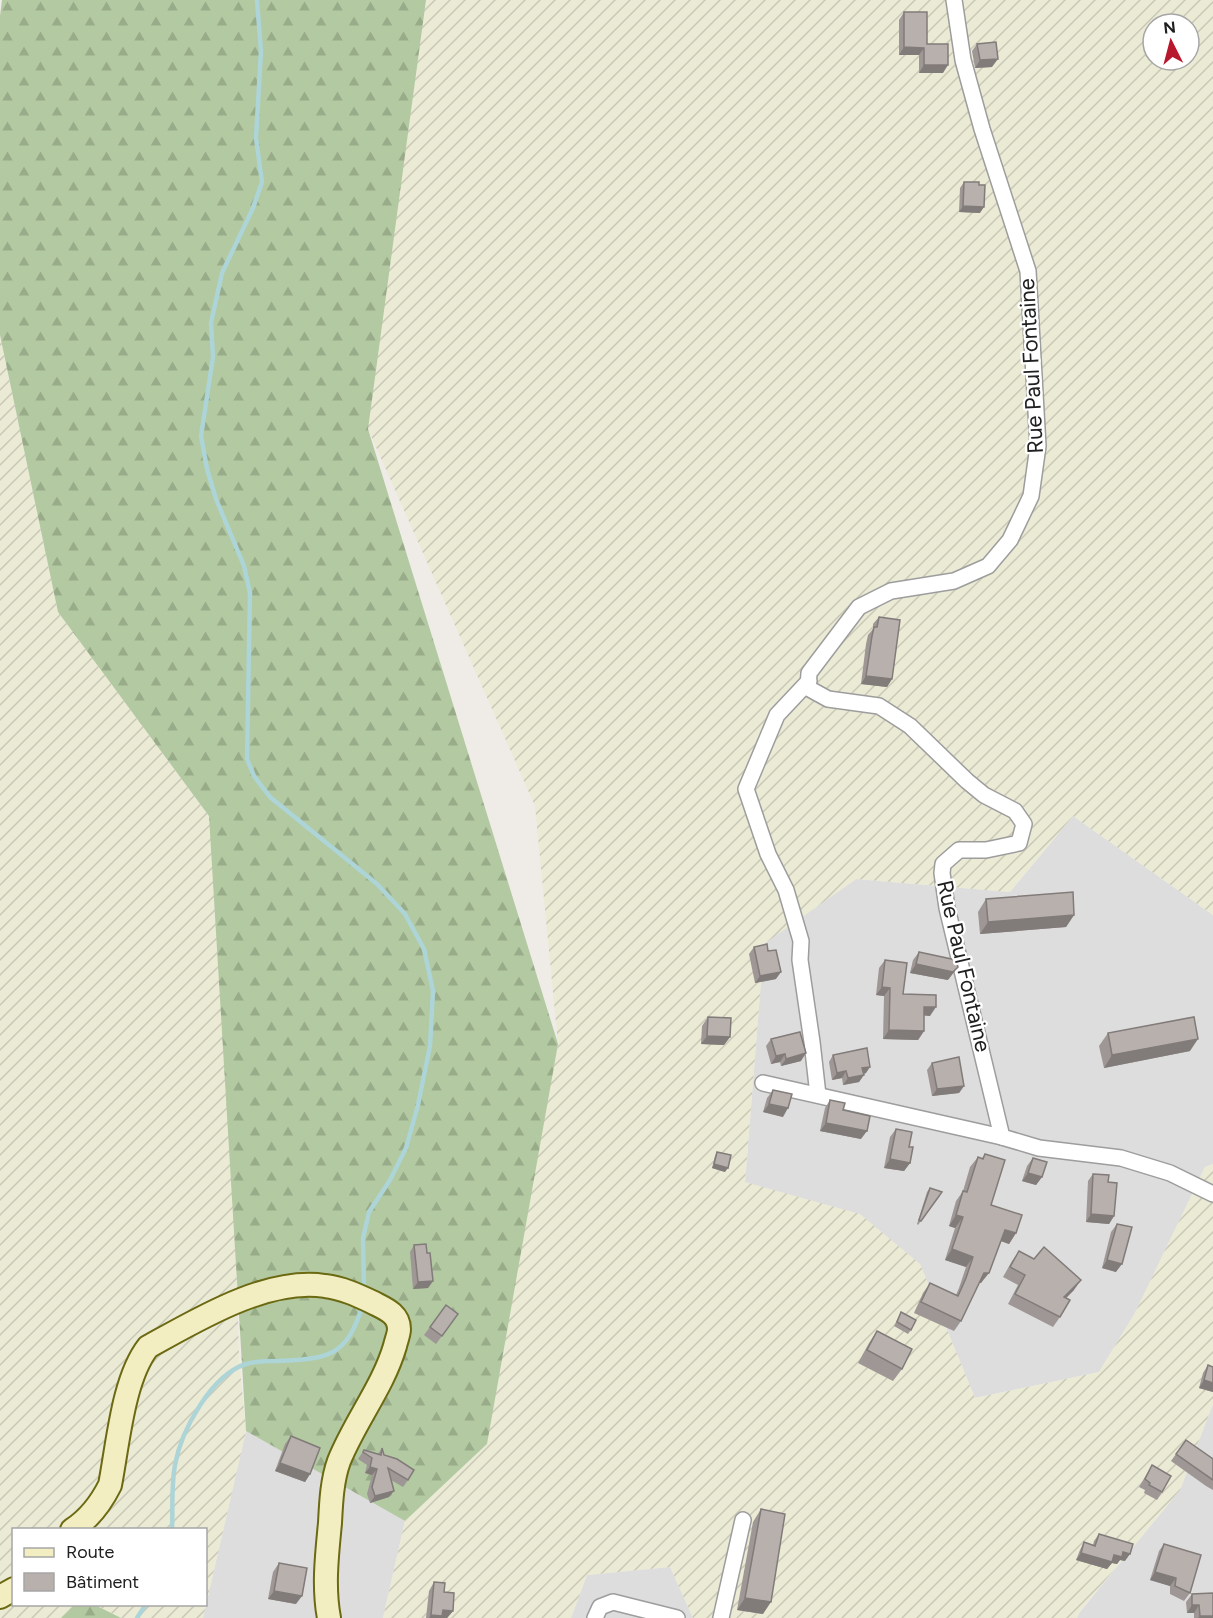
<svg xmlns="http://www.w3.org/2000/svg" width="1213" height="1618" font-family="Figtree,sans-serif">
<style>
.residential{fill:#dedddd}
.farmland{fill:url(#farmland-furrows);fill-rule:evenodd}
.forest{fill:url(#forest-firs)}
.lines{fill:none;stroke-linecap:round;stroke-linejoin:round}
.stream{stroke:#add4d7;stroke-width:4.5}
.minor-casing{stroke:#9d9d9d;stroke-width:18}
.secondary-casing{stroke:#6b6912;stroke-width:26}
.minor{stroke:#fff;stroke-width:15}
.secondary{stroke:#f2eec2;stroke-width:22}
.wall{fill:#9e9795}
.shaded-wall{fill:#817b79}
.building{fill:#b8b0ad;stroke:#817b79;stroke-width:1.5}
.labels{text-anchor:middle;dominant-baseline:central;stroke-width:4.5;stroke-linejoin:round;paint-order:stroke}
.street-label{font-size:22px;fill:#202020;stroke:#fff}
</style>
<defs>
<pattern id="farmland-furrows" width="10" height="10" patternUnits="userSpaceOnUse" patternTransform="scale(1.5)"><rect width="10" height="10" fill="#ebead5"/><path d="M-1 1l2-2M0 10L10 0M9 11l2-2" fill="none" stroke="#c9c8b7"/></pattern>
<pattern id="forest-firs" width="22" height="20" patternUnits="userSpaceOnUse" patternTransform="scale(1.5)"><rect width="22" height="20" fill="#b2c9a1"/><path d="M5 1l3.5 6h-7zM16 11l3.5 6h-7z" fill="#99ac8a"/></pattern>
</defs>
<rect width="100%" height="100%" fill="#efebe7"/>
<g class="residential">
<path d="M1073,816L1213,915V1164L1205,1167L1135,1313L1099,1372L975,1398L920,1264L745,1183L764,943L856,879L1010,892Z"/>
<path d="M1213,1404V1618H1077L1080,1612L1180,1490Z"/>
<path d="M246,1431L405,1521L383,1618H203Z"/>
<path d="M670,1567L693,1618H571L587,1575Z"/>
</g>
<g class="farmland">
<path d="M412,0H1213V915L1073,816L1010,892L856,879L764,944L745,1182L860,1214L920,1264L975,1398L1099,1372L1135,1313L1205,1167L1213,1164V1404L1180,1490L1080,1611L1077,1618H693L670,1567L587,1575L571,1618H383L405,1521L487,1444L514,1267L558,1044L535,806L368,429ZM1153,24H1189V60H1153Z"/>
<path d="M0,335L58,612L209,816L231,1054L239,1359L246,1431L203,1618H121L95,1605L206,1604V1530H14V1604L74,1605L61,1618H0Z"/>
</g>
<g class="forest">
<path d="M2,0H426L368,429L558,1044L487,1444L405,1521L246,1431L209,816L58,612L0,335V16Z"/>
<path d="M74,1605H95L121,1618H61Z"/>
</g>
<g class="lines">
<g class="stream">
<path d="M257,0L261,51L256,138L262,182L253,208L222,273L211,323L213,357L201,436L207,469L216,499L244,566L250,593L247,759L254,776L270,797L377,884L405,914L424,949L433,991L430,1046L418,1105L406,1148L390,1180L369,1212L363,1238L364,1290"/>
<path d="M172,1530C173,1509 171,1486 175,1465C181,1431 211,1375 246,1364C256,1361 267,1361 278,1361C330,1359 347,1356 363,1304"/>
<path d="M137,1618L146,1604"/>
</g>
<defs>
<g id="minor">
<path d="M954,0L963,60L982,129L1028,271L1038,446L1031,496L1010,540L988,566L954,581L891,591L859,607L809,673L808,688L828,699L879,706L910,726L967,781L984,795L1015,811L1024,824L1019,843L986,850H959L943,864L942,873L947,908L1002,1137L1039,1148L1121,1158L1170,1173L1213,1194"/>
<path d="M809,681L777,715L746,789L768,854L786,890L801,941L800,960L812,1042L818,1095"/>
<path d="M763,1083L1002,1137"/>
<path d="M595,1618L600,1607L613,1602L677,1618"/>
<path d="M721,1618L743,1520"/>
</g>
<g id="secondary">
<path d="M72,1530C89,1519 101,1503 110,1485C118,1444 123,1379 148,1347C197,1320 267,1277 325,1286C342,1288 357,1295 372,1302C383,1308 399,1313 399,1329C399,1334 396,1341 395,1346C383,1387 355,1421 339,1461C332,1480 331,1503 330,1523C327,1554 323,1587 329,1618"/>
<path d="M0,1597L14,1589"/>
</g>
</defs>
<use href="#minor" class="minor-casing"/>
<use href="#secondary" class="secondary-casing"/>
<use href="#minor" class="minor"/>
<use href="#secondary" class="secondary"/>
</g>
<g class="wall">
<path d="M904,12L927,44L943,73H919V55H899V20Z"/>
<path d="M977,44L992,67L975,68L972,51Z"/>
<path d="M964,182L980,213L959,212L960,188Z"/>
<path d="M879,617L892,679L887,687L861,684L866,644L868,635L873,629V624Z"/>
<path d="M986,899L1074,915L1066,927L980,934L978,912Z"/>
<path d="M754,947L768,951L776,979L755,983L749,954Z"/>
<path d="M919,952L948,980L910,973L913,960Z"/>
<path d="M885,960L903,994L930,1016L924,1015V1031L918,1040L883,1039L884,996L876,995L879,968Z"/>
<path d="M708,1017L730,1037L724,1045L701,1044L702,1026Z"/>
<path d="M1108,1033L1190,1051L1104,1068L1099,1046Z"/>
<path d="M771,1039L801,1061L781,1066L780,1062L771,1064L766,1046Z"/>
<path d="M833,1055L866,1073L864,1074L859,1082L843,1085L842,1078L832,1080L829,1062Z"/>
<path d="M932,1063L964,1086L959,1093L932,1096L927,1070Z"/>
<path d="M773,1090L783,1117L763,1112L767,1098Z"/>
<path d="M830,1100L861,1139L820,1131L825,1108Z"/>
<path d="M896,1129L909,1147L910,1163L904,1171L884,1168L890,1137Z"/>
<path d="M717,1152L725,1172L712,1168L715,1156Z"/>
<path d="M985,1154L991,1205L1016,1233L1009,1244L1001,1241L981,1283H979L961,1321L954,1331L914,1313L923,1293L930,1283L956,1295L959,1288L966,1267L945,1260L955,1228L949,1226L956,1201L963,1191L970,1167L978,1157L982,1158Z"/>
<path d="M1033,1158L1042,1177L1036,1185L1022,1181L1027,1166Z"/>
<path d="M1093,1174L1108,1182L1114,1216L1109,1224L1086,1222L1088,1181Z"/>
<path d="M930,1188L940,1196L918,1225L917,1224L927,1192Z"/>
<path d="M1117,1224L1116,1272L1102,1268L1111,1232Z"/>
<path d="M414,1245L427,1253L433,1281L428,1288L413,1289L410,1252Z"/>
<path d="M1019,1251L1074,1290L1066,1298L1060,1317L1053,1327L1008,1304L1018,1285L1003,1277L1012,1261Z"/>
<path d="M446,1305L458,1314L436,1344L424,1335Z"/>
<path d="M901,1312L911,1330L908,1334L894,1326Z"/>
<path d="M877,1331L902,1369L893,1381L858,1363L869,1343Z"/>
<path d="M1208,1365L1213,1367V1392L1199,1388L1203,1373Z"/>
<path d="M291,1436L310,1474L305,1482L275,1471L285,1444Z"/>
<path d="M1186,1440L1213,1459V1490L1206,1486L1171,1461Z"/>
<path d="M382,1448L384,1455L408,1480L403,1487L391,1480L389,1497L370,1503L367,1494L372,1475L365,1473L367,1465L358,1459L364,1450L378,1454Z"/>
<path d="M1152,1465L1162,1492L1157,1500L1144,1493L1145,1490L1139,1487Z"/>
<path d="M761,1509L763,1614L737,1610L753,1522Z"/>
<path d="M1099,1534L1125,1561L1120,1560L1117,1564L1112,1563L1107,1569L1076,1560L1080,1550L1084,1542L1093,1545L1094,1541Z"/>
<path d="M1164,1544L1190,1593L1184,1601L1170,1594V1586L1150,1580L1159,1551Z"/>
<path d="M279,1563L296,1604L268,1599L273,1572Z"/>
<path d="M434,1582L444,1592L453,1611L447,1618H426L429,1591Z"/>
<path d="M1192,1594L1213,1618H1194V1613H1187L1186,1602Z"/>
</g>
<g class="shaded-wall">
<path d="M904,47L924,48L919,55H899Z"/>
<path d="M998,59L992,67L975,68L980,60Z"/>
<path d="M924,65H948L943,73H919Z"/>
<path d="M963,206L984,207L980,213L959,212Z"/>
<path d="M866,676L892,679L887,687L861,684Z"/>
<path d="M1074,915L1066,927L980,934L988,922Z"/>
<path d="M916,964L958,967L948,980L910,973Z"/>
<path d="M781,972L776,979L755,983L760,976Z"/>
<path d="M882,987L890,988L884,996L876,995Z"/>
<path d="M924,1007H936L930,1016L918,1015Z"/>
<path d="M889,1030L924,1031L918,1040L883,1039Z"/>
<path d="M707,1036L730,1037L724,1045L701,1044Z"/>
<path d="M1198,1039L1190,1051L1104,1068L1112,1055Z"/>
<path d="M806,1053L801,1061L781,1066L786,1059Z"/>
<path d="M785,1054L780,1062L771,1064L776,1056Z"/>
<path d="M870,1067L866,1073L858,1075L862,1068Z"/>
<path d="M846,1071L842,1078L832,1080L837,1073Z"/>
<path d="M864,1075L859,1082L843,1085L848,1078Z"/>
<path d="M964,1086L959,1093L932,1096L937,1089Z"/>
<path d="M769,1104L788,1108L783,1117L763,1112Z"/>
<path d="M826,1123L867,1131L861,1139L820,1131Z"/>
<path d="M890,1159L910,1163L904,1171L884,1168Z"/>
<path d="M714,1164L728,1168L725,1172L712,1168Z"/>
<path d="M1028,1173L1042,1177L1036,1185L1022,1181Z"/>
<path d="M1091,1214L1114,1216L1109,1224L1086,1222Z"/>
<path d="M956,1215L963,1217L955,1228L949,1226Z"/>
<path d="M1005,1230L1016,1233L1009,1244L998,1240Z"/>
<path d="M952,1249L973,1257L966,1267L945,1260Z"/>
<path d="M1107,1260L1122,1264L1116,1272L1102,1268Z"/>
<path d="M984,1273H989L981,1283H977Z"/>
<path d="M1081,1280L1074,1290L1057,1307L1064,1297Z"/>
<path d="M433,1281L428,1288L413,1289L418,1282Z"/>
<path d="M1204,1380L1213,1383V1392L1199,1388Z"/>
<path d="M280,1463L310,1474L305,1482L275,1471Z"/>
<path d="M370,1467L377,1469L372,1475L365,1473Z"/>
<path d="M394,1491L389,1497L370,1503L375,1496Z"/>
<path d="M1123,1552L1130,1554L1125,1561L1120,1560L1117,1564L1112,1563L1107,1569L1076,1560L1081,1553L1114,1555Z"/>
<path d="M1155,1572L1176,1578L1170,1586L1150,1580Z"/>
<path d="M274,1591L302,1596L296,1604L268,1599Z"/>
<path d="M745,1598L771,1602L763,1614L737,1610Z"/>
<path d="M1192,1605H1199L1194,1613H1187Z"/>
<path d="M443,1610L453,1611L447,1618H429L431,1615Z"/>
<path d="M1200,1616H1213V1618H1198Z"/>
</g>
<g class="building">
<path d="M904,12H927V44H948V65H924V48L904,47Z"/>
<path d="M996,42L998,59L980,60L977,44Z"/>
<path d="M964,182H979V185H985L984,207L963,206Z"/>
<path d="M879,617L900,620L892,679L866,676L872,636L874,627H877Z"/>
<path d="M1073,892L1074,915L988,922L986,899Z"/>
<path d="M767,944L768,951L776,950L781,972L760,976L754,947Z"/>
<path d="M919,952L956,960L958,967L953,972L916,964Z"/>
<path d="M885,960L907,963L903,994L936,995V1007H924V1031L889,1030L890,988L882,987Z"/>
<path d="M708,1017L731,1018L730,1037L707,1036Z"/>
<path d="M1194,1017L1198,1039L1112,1055L1108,1033Z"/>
<path d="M800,1032L806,1053L786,1059L785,1054L776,1056L771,1039Z"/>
<path d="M867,1048L870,1067L862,1068L864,1075L848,1078L846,1071L837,1073L833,1055Z"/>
<path d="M959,1057L964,1086L937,1089L932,1063Z"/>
<path d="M773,1090L792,1094L788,1108L769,1104Z"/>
<path d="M830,1100L845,1103L843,1110L870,1116L867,1131L826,1123Z"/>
<path d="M896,1129L912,1132L909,1147H913L910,1163L890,1159Z"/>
<path d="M717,1152L731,1155L728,1168L714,1164Z"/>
<path d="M985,1154L1005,1160L991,1205L1022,1215L1016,1233L1005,1230L989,1273H984L961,1321L921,1302L930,1283L958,1296L966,1278L973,1257L952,1249L963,1217L956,1215L963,1191L967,1192L978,1157L983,1159Z"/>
<path d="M1033,1158L1047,1162L1042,1177L1028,1173Z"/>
<path d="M1093,1174L1109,1175L1108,1182L1117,1183L1114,1216L1091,1214Z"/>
<path d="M930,1188L942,1192L921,1221L919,1220Z"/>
<path d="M1117,1224L1132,1227L1122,1264L1107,1260Z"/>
<path d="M426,1244L427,1253H430L433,1281L418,1282L414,1245Z"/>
<path d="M1044,1247L1081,1280L1064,1297L1070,1300L1060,1317L1015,1294L1025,1275L1010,1267L1019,1251L1034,1259Z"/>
<path d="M446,1305L458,1314L442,1336L430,1327Z"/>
<path d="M901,1312L916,1320L911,1330L897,1322Z"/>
<path d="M877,1331L912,1349L902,1369L867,1350Z"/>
<path d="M1208,1365L1213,1367V1383L1204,1380Z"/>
<path d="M291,1436L320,1448L310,1474L280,1463Z"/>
<path d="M1186,1440L1213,1459V1480L1176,1454Z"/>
<path d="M382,1448L384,1455L397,1459L414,1470L408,1480L388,1468L394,1491L375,1496L372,1487L377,1469L370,1467L372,1458L363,1452L364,1450L381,1455Z"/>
<path d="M1152,1465L1171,1476L1162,1492L1149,1485L1150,1483L1145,1479Z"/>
<path d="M761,1509L785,1514L771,1602L745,1598Z"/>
<path d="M1099,1534L1133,1544L1130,1554L1123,1552L1122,1557L1114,1555L1112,1562L1081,1553L1084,1542L1095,1546Z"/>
<path d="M1164,1544L1201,1555L1190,1593L1175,1586L1176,1578L1155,1572Z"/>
<path d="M279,1563L307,1568L302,1596L274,1591Z"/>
<path d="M434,1582L445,1583L444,1592L454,1593L453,1611L443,1610L442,1616L431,1615Z"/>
<path d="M1213,1593V1616H1200L1199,1605H1192V1594Z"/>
</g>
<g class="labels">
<g class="street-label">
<text transform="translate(1031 366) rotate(-93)">Rue Paul Fontaine</text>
<text transform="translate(964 966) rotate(77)">Rue Paul Fontaine</text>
</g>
</g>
<rect x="12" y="1528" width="195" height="78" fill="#ffffff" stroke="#a6a6a6" stroke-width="1.5"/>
<rect x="24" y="1548" width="30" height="9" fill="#f2eec2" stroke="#a6a6a6" stroke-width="1.5"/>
<text x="66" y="1558" font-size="18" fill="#202020">Route</text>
<rect x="24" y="1573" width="30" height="18" fill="#b8b0ad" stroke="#a6a6a6" stroke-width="1.5"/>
<text x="66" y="1588" font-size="18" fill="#202020">Bâtiment</text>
<g transform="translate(1171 42) rotate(354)"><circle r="28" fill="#ffffff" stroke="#a6a6a6" stroke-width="1.5"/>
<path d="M0-4.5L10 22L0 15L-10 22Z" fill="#b8182d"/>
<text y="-9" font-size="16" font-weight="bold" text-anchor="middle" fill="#202020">N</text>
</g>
</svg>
